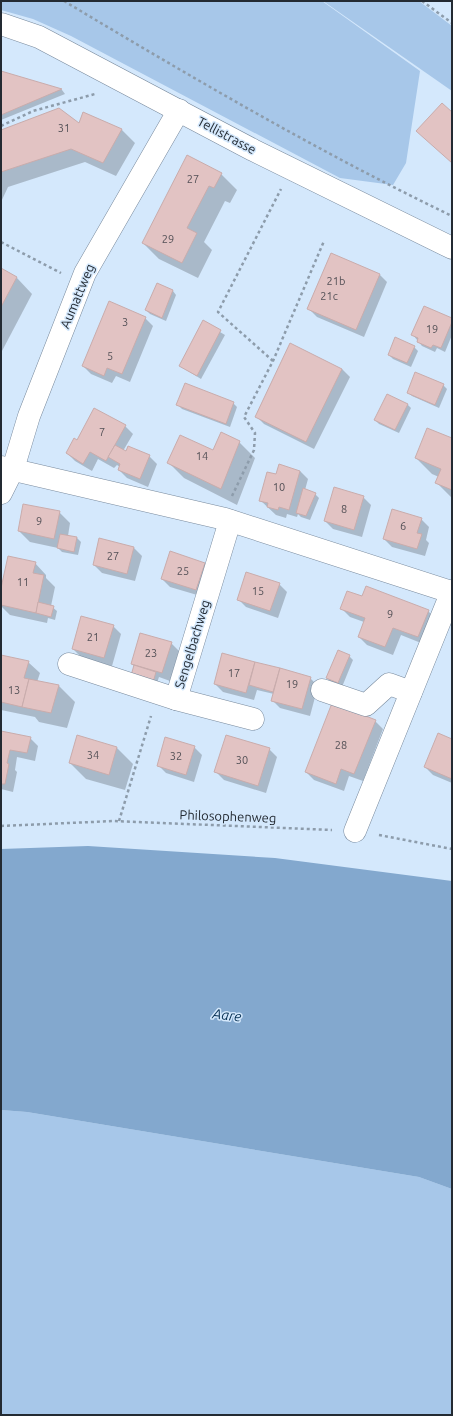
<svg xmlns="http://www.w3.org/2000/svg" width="453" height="1416" font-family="Ubuntu,sans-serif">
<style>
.green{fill:#a7c7e9}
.water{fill:#83a8ce}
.shadow{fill:#0003}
.building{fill:#e2c3c3;stroke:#c9acac}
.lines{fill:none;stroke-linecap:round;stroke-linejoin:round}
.minor-casing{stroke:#798a9d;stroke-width:23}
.major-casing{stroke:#798a9d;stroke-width:23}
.path{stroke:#8d9cab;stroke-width:2.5;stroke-dasharray:3 3;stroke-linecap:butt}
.minor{stroke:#fff;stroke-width:22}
.major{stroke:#fff;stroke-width:22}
.labels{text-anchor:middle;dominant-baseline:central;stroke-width:3;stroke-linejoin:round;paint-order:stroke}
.number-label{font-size:11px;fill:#535056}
.street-label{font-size:13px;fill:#232a32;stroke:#d4e8fc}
.water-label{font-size:14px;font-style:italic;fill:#052f53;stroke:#d4e8fc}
</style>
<rect width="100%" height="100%" fill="#d4e8fc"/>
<g class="green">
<path d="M1,1H322L420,71L406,163L393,185L340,178L71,36L33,19L1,10Z"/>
<path d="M323,1H419L452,26V91Z"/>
<path d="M1,1110L27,1112L419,1177L452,1189V1415H1Z"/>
</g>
<path class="water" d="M88,846L275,858L452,881V1189L419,1177L27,1112L1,1110V849Z"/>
<g class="shadow">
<path d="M1,72L62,90L65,94L1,120Z"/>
<path d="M84,113L122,130L135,143L116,176L85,162L8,187L1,202V131L79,125Z"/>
<path d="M221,174L237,190L230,203L225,201L204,242L212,250L198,278L159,259L143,243Z"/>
<path d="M1,269L17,278L32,294L2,351Z"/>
<path d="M379,274L387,282L364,337L317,317L309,309Z"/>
<path d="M173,291L176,295L166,321L150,314L146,310Z"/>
<path d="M145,318L153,326L130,382L116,376L112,383L91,374L83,366Z"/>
<path d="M452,319V335L445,352L437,348L435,352L422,346L413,335Z"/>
<path d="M203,322L225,335L201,379L180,366Z"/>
<path d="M414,347L418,351L411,367L393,359L389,355Z"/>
<path d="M342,369L350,377L314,449L264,424L256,416Z"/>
<path d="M443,385L447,389L439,408L412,396L408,392Z"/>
<path d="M233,403L237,407L230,427L182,409L178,405Z"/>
<path d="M407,404L411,408L399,433L379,424L375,420Z"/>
<path d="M125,426L133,434L123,451L149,456L157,464L148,487L127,478L119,470L120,467L117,465L114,468L98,459L92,471L75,461L67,453L77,442Z"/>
<path d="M452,439V498L437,483L439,477L432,474L416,458Z"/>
<path d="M239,442L255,458L237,505L184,478L168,462L213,452Z"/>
<path d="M300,471L308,479L305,490L315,494L319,498L310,520L301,517L298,514L297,517L287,514L286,518L276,515L260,500L277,475Z"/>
<path d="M363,497L371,505L362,537L333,529L325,521Z"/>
<path d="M59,512L70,523L68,536L77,538L81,542L78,555L62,552L58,548L30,542L19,531Z"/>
<path d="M421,519L429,527L426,540L429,543L425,556L392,547L384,539Z"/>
<path d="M134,548L142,556L135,581L102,573L94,565Z"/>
<path d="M35,563L46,575V578L55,587L51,606L57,611L55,620L48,618L47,623L10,615L1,606V593Z"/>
<path d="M204,563L212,571L204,597L170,587L162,579Z"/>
<path d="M279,584L287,592L278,618L246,607L238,599Z"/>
<path d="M362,598L428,611L436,619L426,645L401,635L393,655L367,645L359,637L364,622L350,617L342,609Z"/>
<path d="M113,626L121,634L112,666L81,657L73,649Z"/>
<path d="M171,643L179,651L170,681L159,677L155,689L132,664Z"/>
<path d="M223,654L310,678L318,686L310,716L280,708L272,700L274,694L257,690L254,700L223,692L215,684Z"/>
<path d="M1,656L28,662L40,673L37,682L59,686L75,702L67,728L39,722L35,717L1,710Z"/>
<path d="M349,656L353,660L342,687L331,682L327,678Z"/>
<path d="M375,721L383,729L363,781L349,776L344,791L314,780L306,772Z"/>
<path d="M1,732L30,738L38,746L35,761L17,757L15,770L17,772L13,792L1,789Z"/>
<path d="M78,736L117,748L133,764L125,790L86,779L70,763Z"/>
<path d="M452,740V783L433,775L425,767Z"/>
<path d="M194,747L202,755L194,782L166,773L158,765Z"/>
<path d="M269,749L277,757L266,793L224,780L216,772Z"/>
</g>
<g class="building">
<path d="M1,71L62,89L1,115Z"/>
<path d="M442,103L452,112V163L416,131Z"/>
<path d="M59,108L79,123L83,112L122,129L103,163L71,149L1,172V130Z"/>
<path d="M187,155L222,173L214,188L209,186L187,228L197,233L182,263L142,243Z"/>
<path d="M331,253L380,274L356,330L307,309Z"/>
<path d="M1,268L17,277L1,307Z"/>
<path d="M157,283L173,290L162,318L145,310Z"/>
<path d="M109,301L146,317L122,374L107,368L104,376L82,366Z"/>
<path d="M424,306L452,318V322L441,348L433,345L431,348L417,342L418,338L411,335Z"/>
<path d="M203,320L221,330L197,376L179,366Z"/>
<path d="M395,337L415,346L407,363L388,355Z"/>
<path d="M290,343L342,369L306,442L255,417Z"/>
<path d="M415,372L444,384L435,405L407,393Z"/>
<path d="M185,383L234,402L226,424L176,405Z"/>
<path d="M387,394L408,404L395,430L374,420Z"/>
<path d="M94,408L126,425L106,461L90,452L83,464L66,453L74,438L77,440Z"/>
<path d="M427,428L452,438V490L435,483L441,469L415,458Z"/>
<path d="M221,432L240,441L221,489L167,463L180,435L213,450Z"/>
<path d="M115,445L126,451L128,446L150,455L140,479L118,470L120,464L108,457Z"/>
<path d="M279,464L300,471L289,510L279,507L278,510L267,507L268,503L259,501L267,472L276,474Z"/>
<path d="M334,487L364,496L354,530L324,521Z"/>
<path d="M303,488L316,493L306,516L296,513Z"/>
<path d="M23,504L60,511L54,539L18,531Z"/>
<path d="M392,509L422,518L417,533L422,534L417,549L383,539Z"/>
<path d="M60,534L77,537L74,552L57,548Z"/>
<path d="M99,538L134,547L127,574L93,565Z"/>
<path d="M170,551L205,563L196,590L161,579Z"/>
<path d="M8,556L36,562L33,573L44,575L36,613L1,605V588Z"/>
<path d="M246,572L280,583L270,611L237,600Z"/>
<path d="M366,586L429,610L418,637L393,628L385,647L358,637L365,618L340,609L347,591L362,596Z"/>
<path d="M38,602L54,606L51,617L36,613Z"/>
<path d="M81,616L114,625L104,658L72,649Z"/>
<path d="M140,633L172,642L162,673L131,664Z"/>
<path d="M338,650L350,655L338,683L326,678Z"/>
<path d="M222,653L255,662L246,693L214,684Z"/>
<path d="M1,655L29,661L24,678L29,679L22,707L1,702Z"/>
<path d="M255,662L280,668L273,692L249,685Z"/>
<path d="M134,665L156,672L152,686L130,679Z"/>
<path d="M280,668L311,677L302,709L271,701Z"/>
<path d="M29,679L59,685L51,713L22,707Z"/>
<path d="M332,703L376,720L354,774L341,769L336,784L305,772Z"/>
<path d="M1,731L31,737L27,753L10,750L7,763L9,764L5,784H1Z"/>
<path d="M438,733L452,739V779L424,767Z"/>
<path d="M77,735L117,747L109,775L69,763Z"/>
<path d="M226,735L270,748L258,786L214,772Z"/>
<path d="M165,737L195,746L186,775L157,766Z"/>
</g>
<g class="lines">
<defs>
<g id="minor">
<path d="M1,467L225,519L451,592"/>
<path d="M1,493L13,469L29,416L85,273L179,110"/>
<path d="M69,664L176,699L253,719"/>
<path d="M322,690L366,705L389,684L411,692"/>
<path d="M176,699L230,521"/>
<path d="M355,831L452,591"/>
</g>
<path id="major" d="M1,24L39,37L253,150L452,248"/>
</defs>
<use href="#minor" class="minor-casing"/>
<use href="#major" class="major-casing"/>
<g class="path">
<path d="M64,1C191,77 319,152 452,216"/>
<path d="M422,1L452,23"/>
<path d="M1,126L33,111L95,94"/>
<path d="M1,242L61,273"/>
<path d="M273,361L218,312L281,189"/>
<path d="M232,496L254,450L255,433L244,417L273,361L324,241"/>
<path d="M119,821L151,716"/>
<path d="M1,826L114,821L332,830"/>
<path d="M379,835L452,849"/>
</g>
<use href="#minor" class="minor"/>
<use href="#major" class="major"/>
</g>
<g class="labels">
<g class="number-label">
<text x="64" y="128">31</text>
<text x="193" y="179">27</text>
<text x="168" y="239">29</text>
<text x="336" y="281">21b</text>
<text x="329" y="296">21c</text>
<text x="125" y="322">3</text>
<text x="432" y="329">19</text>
<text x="110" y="356">5</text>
<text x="102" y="432">7</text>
<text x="202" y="456">14</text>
<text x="279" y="487">10</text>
<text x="344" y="509">8</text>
<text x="39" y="521">9</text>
<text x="403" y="526">6</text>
<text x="113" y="556">27</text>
<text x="183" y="571">25</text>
<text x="23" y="582">11</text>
<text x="258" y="591">15</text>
<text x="390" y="614">9</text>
<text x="93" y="637">21</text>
<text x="151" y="653">23</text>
<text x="234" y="673">17</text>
<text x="292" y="684">19</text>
<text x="14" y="690">13</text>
<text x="341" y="745">28</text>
<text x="93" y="755">34</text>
<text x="176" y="756">32</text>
<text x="242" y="760">30</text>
</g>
<g class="street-label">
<text transform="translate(227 135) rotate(28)">Tellistrasse</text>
<text transform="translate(77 296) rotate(-67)">Aumattweg</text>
<text transform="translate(192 644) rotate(-73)">Sengelbachweg</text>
<text transform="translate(228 816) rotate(2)">Philosophenweg</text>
</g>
<g class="water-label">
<text transform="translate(227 1015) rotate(7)">Aare</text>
</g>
</g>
<rect width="453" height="1416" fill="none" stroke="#232a32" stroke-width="4"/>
</svg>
